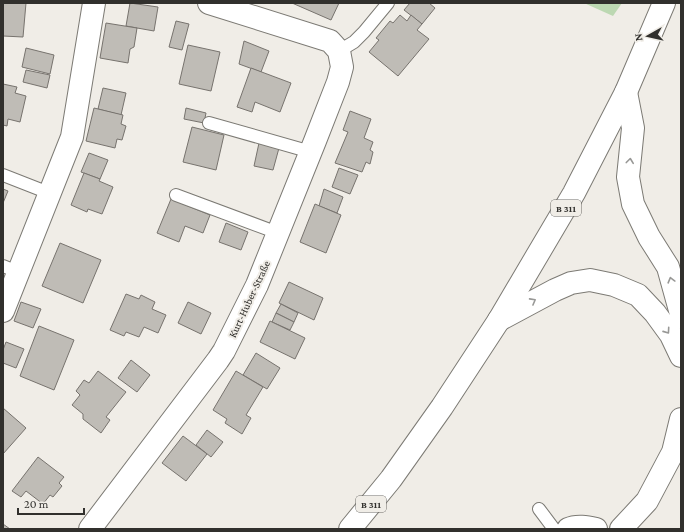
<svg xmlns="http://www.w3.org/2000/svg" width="684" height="532" font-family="'Crimson Pro',serif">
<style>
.green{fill:#bcd8b2}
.building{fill:#bfbcb6;stroke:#77736e}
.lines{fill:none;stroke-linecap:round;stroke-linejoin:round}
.lane-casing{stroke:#7c7a74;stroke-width:14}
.street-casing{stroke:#7c7a74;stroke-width:24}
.secondary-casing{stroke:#7c7a74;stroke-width:24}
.primary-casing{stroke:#7c7a74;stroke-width:24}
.lane{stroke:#fff;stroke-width:12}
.street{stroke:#fff;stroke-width:22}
.secondary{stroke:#fff;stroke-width:22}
.primary{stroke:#fff;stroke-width:22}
.oneway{stroke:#989896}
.labels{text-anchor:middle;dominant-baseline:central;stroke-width:4;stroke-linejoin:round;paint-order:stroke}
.shield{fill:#f0ede7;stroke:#6a6965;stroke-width:1}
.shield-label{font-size:10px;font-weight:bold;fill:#31302d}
.street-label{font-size:11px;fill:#31302d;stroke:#f0ede7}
</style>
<rect width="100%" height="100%" fill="#f0ede7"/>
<path class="green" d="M584,3H622L613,16Z"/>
<g class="building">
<path d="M3,3H26L23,37L3,36Z"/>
<path d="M130,3L158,7L154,31L126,26Z"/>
<path d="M292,3H339L331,20Z"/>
<path d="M410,3H429L435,8L422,24L404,10Z"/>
<path d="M400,15L407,21L411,15L422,24L417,30L429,39L398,76L369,52L379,40L376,38L390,21L393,23Z"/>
<path d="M176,21L189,24L182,50L169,47Z"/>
<path d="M106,23L137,28L134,47L130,49L128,63L100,58Z"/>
<path d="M244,41L269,51L261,72L239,64Z"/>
<path d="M188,45L220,52L211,91L179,84Z"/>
<path d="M26,48L54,55L50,74L22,67Z"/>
<path d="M251,68L291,83L280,112L255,102L252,112L237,107Z"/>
<path d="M26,70L50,75L47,88L23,82Z"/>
<path d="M3,84L17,87L15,93L26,96L20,122L8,119L7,126L3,125Z"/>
<path d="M103,88L126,93L121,115L98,109Z"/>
<path d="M94,108L123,115L121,124L126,126L122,140L117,139L115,148L86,141Z"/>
<path d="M186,108L206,113L204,123L184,119Z"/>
<path d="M350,111L371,119L364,138L373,142L370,150L373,152L370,164L366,162L362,172L335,163L348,132L343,130Z"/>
<path d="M192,127L224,135L216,170L183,162Z"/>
<path d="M259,143L279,148L273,170L254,166Z"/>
<path d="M89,153L108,160L100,179L81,172Z"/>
<path d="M339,168L358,175L350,194L332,187Z"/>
<path d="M84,173L100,179L99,181L113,187L102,214L88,209L87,212L71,205Z"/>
<path d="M3,189L8,191L3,203Z"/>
<path d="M324,189L343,197L337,213L319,206Z"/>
<path d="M171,199L210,215L203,233L185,226L179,242L157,233Z"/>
<path d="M315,204L341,215L326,253L300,242Z"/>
<path d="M226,223L248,232L241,250L219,242Z"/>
<path d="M60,243L101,260L83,303L42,286Z"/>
<path d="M289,282L323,298L314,320L279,303Z"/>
<path d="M126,294L139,299L141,295L155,302L152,309L166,315L158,333L144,327L139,337L126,332L124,336L110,330Z"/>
<path d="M21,302L41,309L33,328L14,321Z"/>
<path d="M188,302L211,313L201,334L178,323Z"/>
<path d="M281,304L298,313L294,322L276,313Z"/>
<path d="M276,313L294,322L290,330L272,322Z"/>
<path d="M270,321L305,338L295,359L260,342Z"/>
<path d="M39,326L74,340L54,390L20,376Z"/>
<path d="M6,342L24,349L16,368L3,363V350Z"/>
<path d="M256,353L280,368L267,389L243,375Z"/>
<path d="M131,360L150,375L137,392L118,378Z"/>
<path d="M98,371L126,392L106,417L110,420L101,433L83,419V414L72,405L80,395L76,391L84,380L89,383Z"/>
<path d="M236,371L263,387L246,415L251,418L242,434L225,423L227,419L213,410Z"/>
<path d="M3,408L26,428L3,454Z"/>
<path d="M207,430L223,442L211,457L196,445Z"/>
<path d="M183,436L207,454L186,481L162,463Z"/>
<path d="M38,457L64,477L59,483L62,486L53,497L50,495L43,504L26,491L21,497L12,491Z"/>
<path d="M3,524L10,529H3Z"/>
</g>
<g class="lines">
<defs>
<g id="lane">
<path d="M339,51L354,42L364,32L388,3"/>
<path d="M209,123L311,152"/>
<path d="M3,175L49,193"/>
<path d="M176,195L278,233"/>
<path d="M3,266L18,272"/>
<path d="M539,509L554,529"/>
</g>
<g id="street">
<path d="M3,311L72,137L94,3"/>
<path d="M90,529L218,360L224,351L257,285L315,141L338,82L342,67L339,51L330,41L209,3"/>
</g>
<path id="secondary" d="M568,529C577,525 587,527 596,529"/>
<g id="primary">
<path d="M626,92L633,128L628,177L633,204L649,237L668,267L681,314V318"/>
<path d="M499,320L555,290L571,283L590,280L614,285L638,295L655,313L671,335L681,356"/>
<path d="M350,529L391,479L442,407L499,320L574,193L626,92L664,3"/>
<path d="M621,529L647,501L673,452L681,419"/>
</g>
</defs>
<use href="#lane" class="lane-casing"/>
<use href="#street" class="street-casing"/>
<use href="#secondary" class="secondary-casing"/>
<use href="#primary" class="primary-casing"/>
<use href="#lane" class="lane"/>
<use href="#street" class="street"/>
<use href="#secondary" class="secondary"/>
<use href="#primary" class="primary"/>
</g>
<defs><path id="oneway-chevron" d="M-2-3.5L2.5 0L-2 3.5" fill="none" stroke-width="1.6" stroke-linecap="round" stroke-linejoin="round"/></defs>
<g class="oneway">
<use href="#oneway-chevron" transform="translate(630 161) rotate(-83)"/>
<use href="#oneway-chevron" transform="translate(671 280) rotate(-105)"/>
<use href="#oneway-chevron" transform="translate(533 301) rotate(-29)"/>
<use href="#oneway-chevron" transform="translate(667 331) rotate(55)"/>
</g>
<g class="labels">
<g class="shield">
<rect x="551" y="200" width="30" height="16" rx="3"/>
<rect x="356" y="496" width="30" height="16" rx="3"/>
</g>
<g class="shield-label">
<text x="566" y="208">B 311</text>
<text x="371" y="504">B 311</text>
</g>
<g class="street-label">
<text transform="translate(249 299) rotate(-65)">Kurt-Huber-Straße</text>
</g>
</g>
<rect width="684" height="532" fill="none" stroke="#31302d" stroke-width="8"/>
<g transform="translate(648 36) rotate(262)" stroke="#f0ede7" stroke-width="3" paint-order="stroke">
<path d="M0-3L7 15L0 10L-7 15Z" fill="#31302d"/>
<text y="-6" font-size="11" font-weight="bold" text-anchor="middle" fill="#31302d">N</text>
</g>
<path d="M18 508v6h66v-6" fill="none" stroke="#31302d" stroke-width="2"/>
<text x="24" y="508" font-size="12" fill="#31302d" stroke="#f0ede7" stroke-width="3" paint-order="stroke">20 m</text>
</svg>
